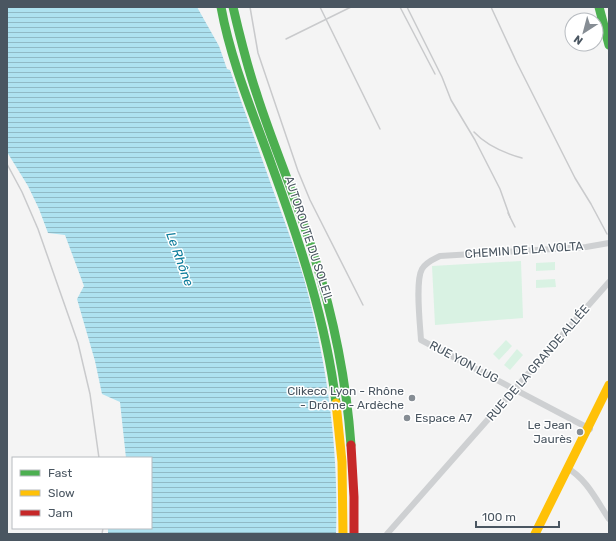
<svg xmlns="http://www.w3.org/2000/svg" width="616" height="541" font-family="Rubik,sans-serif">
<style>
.grass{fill:#d9f2e3}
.water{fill:url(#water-rules)}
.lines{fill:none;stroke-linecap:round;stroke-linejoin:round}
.street{stroke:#ced0d2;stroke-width:6}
.fast{stroke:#4caf50;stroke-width:9}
.slow{stroke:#ffc107;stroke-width:9}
.jam{stroke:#c62828;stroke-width:9}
.rail{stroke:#c9cacc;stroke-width:1.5}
.poi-dot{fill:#868d94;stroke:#fff;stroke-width:1.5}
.labels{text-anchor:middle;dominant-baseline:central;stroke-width:3;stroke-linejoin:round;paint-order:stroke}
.street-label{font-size:12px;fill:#4a5661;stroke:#fff}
.poi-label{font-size:12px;fill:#4a5661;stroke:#fff;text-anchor:end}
.water-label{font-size:13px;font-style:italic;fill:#0c7c9b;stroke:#fff}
</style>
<defs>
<pattern id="water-rules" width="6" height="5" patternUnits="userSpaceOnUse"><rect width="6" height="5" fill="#aee2f0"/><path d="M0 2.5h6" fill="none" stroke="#90bac6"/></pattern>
</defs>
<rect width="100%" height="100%" fill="#f4f4f4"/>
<g class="grass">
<path d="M521,261L523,318L435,325L432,266Z"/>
<path d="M555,262V270L536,271V263Z"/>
<path d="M555,279L556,287L536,288V280Z"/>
<path d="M506,340L512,346L499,360L493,354Z"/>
<path d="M517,349L523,355L510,370L504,365Z"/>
</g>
<path class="water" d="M7,7H197L219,46L227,69L230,70C244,110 259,150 273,190C284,220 295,249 304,279C327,362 339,448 336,534H108V528H151V458H126L120,402L102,394L95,361L77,299L84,286L65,235L48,233L39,209L28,186L7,152Z"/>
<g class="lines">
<g class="street">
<path d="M590,429L421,340C420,323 415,281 422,269C426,262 434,259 440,256L586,247L609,243"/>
<path d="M567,468C586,478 597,501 609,519"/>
<path d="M387,534L609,282"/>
</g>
<g class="fast">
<path d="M221,7C231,62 253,113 272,166C300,243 326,321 336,403"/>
<path d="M233,7C240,37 247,66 257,95C273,145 294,193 310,243C332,309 346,376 351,445"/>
<path d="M599,7L609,45"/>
</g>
<g class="slow">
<path d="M336,403L342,462L343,534"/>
<path d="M535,534L609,385"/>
</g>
<path class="jam" d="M351,445L354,497V534"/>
<g class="rail">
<path d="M250,7L258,53L298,171L310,200L363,305"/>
<path d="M320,7L380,129"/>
<path d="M400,7L435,74"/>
<path d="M407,7L442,77L451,100L475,140L500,189L510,217"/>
<path d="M491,7L517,63L575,178L591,204L607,234"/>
<path d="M286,39L351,7"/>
<path d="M474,132C487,146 504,153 522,158"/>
<path d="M7,164L22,192L38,229L78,343L90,394L99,458"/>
<path d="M508,213L515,227"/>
<path d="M102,534L103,528"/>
</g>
</g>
<g class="poi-dot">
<circle cx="412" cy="398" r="4"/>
<circle cx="407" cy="418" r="4"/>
<circle cx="580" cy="432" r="4"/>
</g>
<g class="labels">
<g class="street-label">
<text transform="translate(309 239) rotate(72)">AUTOROUTE DU SOLEIL</text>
<text transform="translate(524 250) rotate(-4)">CHEMIN DE LA VOLTA</text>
<text transform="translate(464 362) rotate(28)">RUE YON LUG</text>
<text transform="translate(538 363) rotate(-49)">RUE DE LA GRANDE ALLÉE</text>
</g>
<g class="poi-label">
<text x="404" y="391">Clikeco Lyon - Rhône<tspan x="404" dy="14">- Drôme - Ardèche</tspan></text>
<text x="415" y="418" text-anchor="start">Espace A7</text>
<text x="572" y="425">Le Jean<tspan x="572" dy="14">Jaurès</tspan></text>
</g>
<g class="water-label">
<text transform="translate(180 259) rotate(70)">Le Rhône</text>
</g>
</g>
<rect width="616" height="541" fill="none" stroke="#4a5661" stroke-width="16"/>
<rect x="12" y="457" width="140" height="72" fill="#ffffff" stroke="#b7bbc0"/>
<rect x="20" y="470" width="20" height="6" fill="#4caf50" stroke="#b7bbc0"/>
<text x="48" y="477" font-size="12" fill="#4a5661">Fast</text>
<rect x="20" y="490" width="20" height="6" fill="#ffc107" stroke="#b7bbc0"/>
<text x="48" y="497" font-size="12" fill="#4a5661">Slow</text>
<rect x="20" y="510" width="20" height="6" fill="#c62828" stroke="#b7bbc0"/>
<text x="48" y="517" font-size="12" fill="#4a5661">Jam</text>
<g transform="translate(584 32) rotate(216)"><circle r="19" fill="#ffffff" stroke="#b7bbc0"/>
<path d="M0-3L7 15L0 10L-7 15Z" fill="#868d94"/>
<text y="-6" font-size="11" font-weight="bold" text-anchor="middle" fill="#4a5661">N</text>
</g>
<path d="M476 521v6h83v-6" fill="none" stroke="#4a5661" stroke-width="2"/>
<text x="482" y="521" font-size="12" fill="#4a5661" stroke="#ffffff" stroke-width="3" paint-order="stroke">100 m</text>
</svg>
